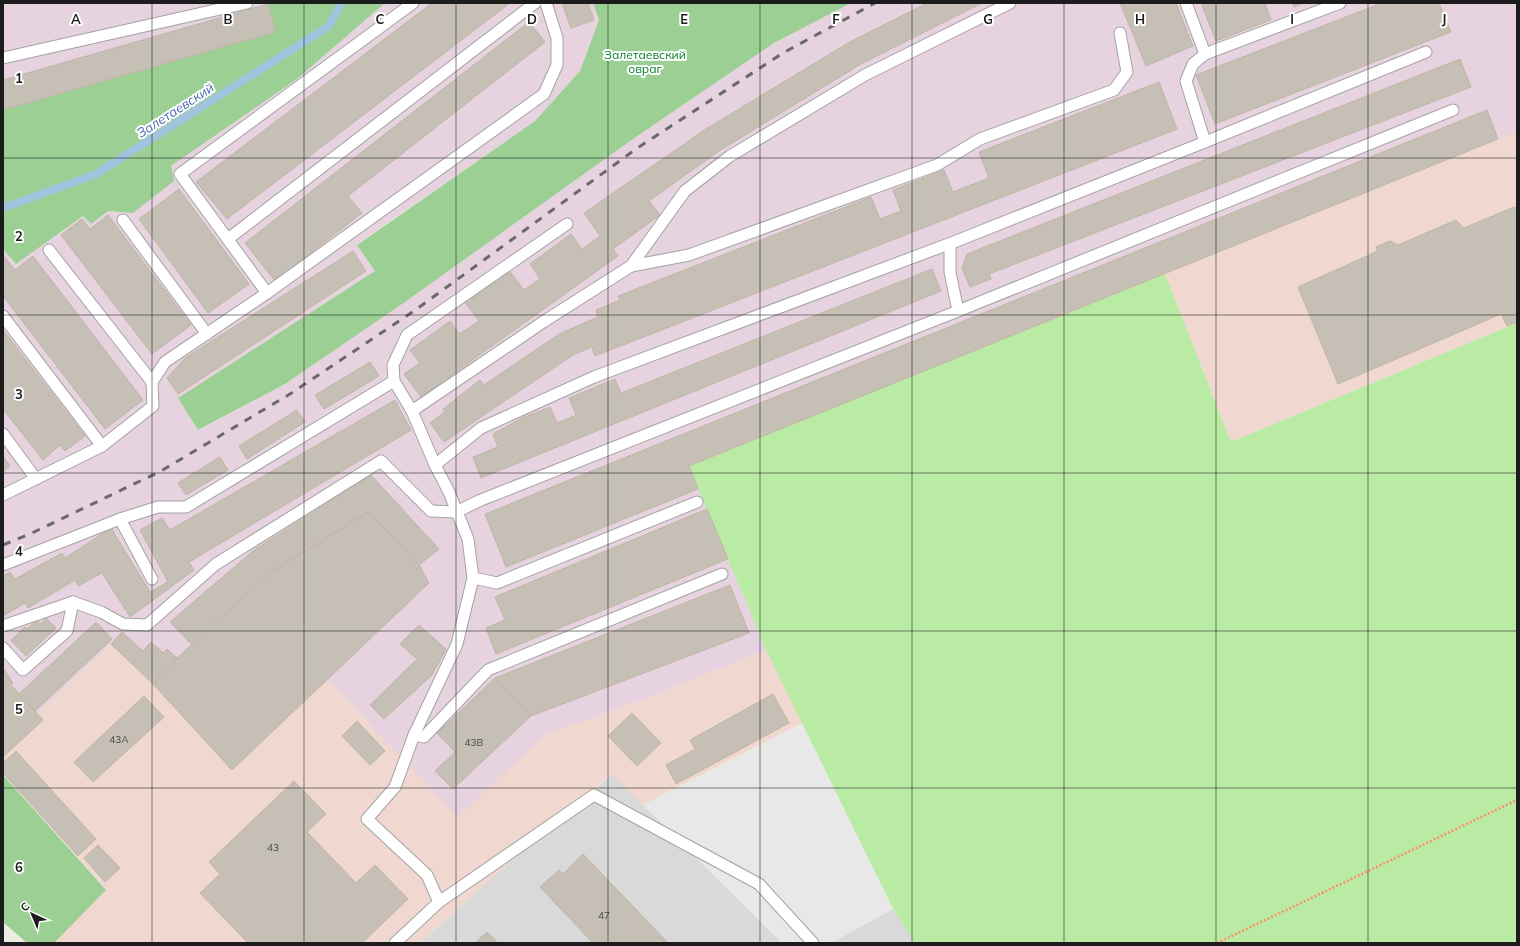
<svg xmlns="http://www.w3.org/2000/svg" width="1520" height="946" font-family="Mulish,sans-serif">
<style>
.residential{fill:#dad9d9}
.commercial{fill:#f0d7cf}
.industrial{fill:#e7d3e0}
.grass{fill:#baeba5}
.forest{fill:#9bcf94}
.parking{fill:#e8e8e8}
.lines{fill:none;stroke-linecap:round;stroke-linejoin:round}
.stream{stroke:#a0c4de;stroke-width:8}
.building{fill:#c6bfb5;stroke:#c0b5a3}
.service-casing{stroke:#a3a3a3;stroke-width:13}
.path{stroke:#fe8f62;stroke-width:2.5;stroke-dasharray:2 2;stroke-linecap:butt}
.service{stroke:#fff;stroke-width:11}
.rail{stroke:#6a6a6a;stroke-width:3;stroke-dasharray:8 8;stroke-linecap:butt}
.grid{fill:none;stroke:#1c1c1c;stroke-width:1;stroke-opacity:0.55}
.labels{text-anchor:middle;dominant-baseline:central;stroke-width:4;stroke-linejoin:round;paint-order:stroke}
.number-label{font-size:10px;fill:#464542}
.park-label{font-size:12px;fill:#087d27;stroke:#fff}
.water-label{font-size:13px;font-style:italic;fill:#4667ae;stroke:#fff}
.grid-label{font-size:13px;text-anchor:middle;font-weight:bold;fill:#1c1c1c;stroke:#fff;stroke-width:4;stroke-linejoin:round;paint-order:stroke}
</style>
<rect width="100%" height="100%" fill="#eeece1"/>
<g class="residential">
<path d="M612,774L782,943H420L505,866Z"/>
<path d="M893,909L915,943H831Z"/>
</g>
<g class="commercial">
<path d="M1517,132V323L1231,442L1165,274Z"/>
<path d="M111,644L153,684L232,770L327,679L458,816L546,734L634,703L766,650L802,723L643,805L611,774L505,866L420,943H54L106,889L3,775V757L43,720L37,714Z"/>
</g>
<g class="industrial">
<path d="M3,3H270L268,4L276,32L3,110Z"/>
<path d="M385,3H593L599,20L580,71L535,121L357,244L375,271L178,398L199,430L285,384L405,302L633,139L774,43L851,3H1517V132L689,465L766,650L634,703L546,734L458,817L327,679L429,583L419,565L369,512L177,658L153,684L111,644L37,714L12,686L3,694V249L16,264L83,216L91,224L108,211L133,213L171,166L297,79Z"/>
</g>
<path class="grass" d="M1165,274L1231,442L1517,323V943H915L893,909L766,650L689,466Z"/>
<g class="forest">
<path d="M270,3H385L297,79L171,166L174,181L133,213L108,211L91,224L83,216L16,264L3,249V110L275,32L268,4Z"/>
<path d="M593,3H851L774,43L633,139L405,302L285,384L198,430L178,398L375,271L357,245L535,121L580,71L599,20Z"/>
<path d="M3,775L106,890L54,943H27L3,922Z"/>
</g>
<path class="parking" d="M802,723L893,909L831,943H782L643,805Z"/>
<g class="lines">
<path class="stream" d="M3,208L96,174L329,26L341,3"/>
</g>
<g class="building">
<path d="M432,3H510L227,219L196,182Z"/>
<path d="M562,3H588L594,20L571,28Z"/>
<path d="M927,3H982L861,64L719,151L649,201L660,215L613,249L618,256L421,397L404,374L420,363L410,350L450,321L459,334L479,321L464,301L508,269L524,290L540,279L530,264L571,234L582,249L600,236L584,213L706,129L848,43Z"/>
<path d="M1120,3H1176L1193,46L1146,66Z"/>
<path d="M1201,3H1265L1271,20L1216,41Z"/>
<path d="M1292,3H1303L1294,7Z"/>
<path d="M1382,3H1439L1451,32L1215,124L1196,75Z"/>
<path d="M268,4L276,32L3,110V80Z"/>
<path d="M529,22L545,42L348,196L362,213L275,281L245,243Z"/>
<path d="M1460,59L1471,87L989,274L991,279L970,287L962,268L967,254Z"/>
<path d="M1159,82L1177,129L595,356L592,347L573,355L444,442L430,423L445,412L443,409L480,380L484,385L559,334L598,317L596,310L620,300L618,296L871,197L880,219L901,211L893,190L944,170L953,192L989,178L979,152Z"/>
<path d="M1487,110L1498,139L689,466L698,489L506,567L485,514Z"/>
<path d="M179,189L249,284L208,313L139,219Z"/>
<path d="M1514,207L1517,209V322L1507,326L1501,314L1338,384L1298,287L1378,251L1376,247L1390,241L1398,245L1456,220L1464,228Z"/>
<path d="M108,215L191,325L152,354L61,235L82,219L90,229Z"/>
<path d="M353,251L366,271L178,394L167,378L185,358Z"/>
<path d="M3,255L15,270L33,256L143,400L105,429L3,296Z"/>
<path d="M932,269L941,291L481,478L473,457L498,447L493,434L522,418L550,407L557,423L576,415L569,398L615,379L621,393Z"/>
<path d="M3,330L85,436L65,451L60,445L43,460L3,409Z"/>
<path d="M370,362L379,376L324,409L315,395Z"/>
<path d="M395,400L411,430L189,562L194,570L130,617L102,573L78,586L75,580L28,608L25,603L3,616V576L10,572L15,579L62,553L65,558L111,528L150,592L168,582L140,530L162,518L170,530Z"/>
<path d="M297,410L305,422L247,459L239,446Z"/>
<path d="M3,456L10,466L3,471Z"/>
<path d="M220,457L228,470L186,495L178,483Z"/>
<path d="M371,475L439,549L419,565L369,512L272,571L193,646L170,622L254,550Z"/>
<path d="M707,509L728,559L496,654L486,628L505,620L495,597Z"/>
<path d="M369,512L419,565L429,583L232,770L153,684L177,658L272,571Z"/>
<path d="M730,585L749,633L531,716L495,678Z"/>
<path d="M46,618L56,628L26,656L11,640L25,627L27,629L37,620L41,624Z"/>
<path d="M96,622L112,639L35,711L19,694Z"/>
<path d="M419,625L446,649L432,675L384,719L370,705L417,659L400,644Z"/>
<path d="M122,632L143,651L151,642L163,653L167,649L177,658L153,684L111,644Z"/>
<path d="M3,668L13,683L3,692Z"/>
<path d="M495,678L531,716L453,789L435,771L455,752L437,733Z"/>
<path d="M12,686L43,720L3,757V694Z"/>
<path d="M773,694L789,723L676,784L666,765L695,749L690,740Z"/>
<path d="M144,696L164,717L93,782L74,762Z"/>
<path d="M632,713L661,743L637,766L608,736Z"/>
<path d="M357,721L385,751L370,765L342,736Z"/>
<path d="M16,751L96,839L78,856L3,773V763Z"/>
<path d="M294,781L326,814L307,832L356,883L375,865L408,899L362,943H248L200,893L220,874L209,862Z"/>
<path d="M98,845L120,868L105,882L84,858Z"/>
<path d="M583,854L668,943H593L540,887L559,870L563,874Z"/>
<path d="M487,932L498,943H475Z"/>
</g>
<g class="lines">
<defs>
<g id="service">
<path d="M1186,3L1205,54"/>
<path d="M3,58L247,3"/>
<path d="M1205,142L1186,81L1193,64L1205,54L1340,3"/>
<path d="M123,220L207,334"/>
<path d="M228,239L535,3"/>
<path d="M950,244V272L958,311"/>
<path d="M49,250L152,382"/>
<path d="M631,266L689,255L937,165L980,139L1114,90L1127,72L1120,33"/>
<path d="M267,293L180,174L413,3"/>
<path d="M3,316L102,446"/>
<path d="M394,381L393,365L407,335L567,224"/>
<path d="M412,411L543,322L631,266L685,191L730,156L865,75L1010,3"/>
<path d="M3,434L36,479"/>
<path d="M3,495L102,446L153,406L152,382L165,362L267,293L544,94L557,65V38L546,3"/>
<path d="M120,519L152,579"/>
<path d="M3,565L120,519L158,507H186L394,381L412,411L435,465"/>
<path d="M473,578L497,583L697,502"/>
<path d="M3,626L73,602L101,612L123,624L147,625L216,564L381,461L431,511L456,512L481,500L958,311L1453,110"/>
<path d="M3,648L23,670L67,631L73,602"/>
<path d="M414,735L424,737L488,670L722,574"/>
<path d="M439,902L427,875L367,819L395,787L414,735L457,644L473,578L468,539L449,492L435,465L481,428L594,377L954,242L1205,142L1426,52"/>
<path d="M395,943L439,902L594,795L759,884L813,943"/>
</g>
</defs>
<use href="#service" class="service-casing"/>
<path class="path" d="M1217,943L1517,800"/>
<use href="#service" class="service"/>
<path class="rail" d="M3,545L32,533L161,471L290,394L414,311L636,149L783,53L875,3"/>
</g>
<path class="grid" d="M152,3V943M304,3V943M456,3V943M608,3V943M760,3V943M912,3V943M1064,3V943M1216,3V943M1368,3V943M3,158H1517M3,315H1517M3,473H1517M3,631H1517M3,788H1517"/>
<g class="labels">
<g class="number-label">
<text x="119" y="739">43А</text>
<text x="474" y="742">43В</text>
<text x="273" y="847">43</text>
<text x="604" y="915">47</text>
</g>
<g class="park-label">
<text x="645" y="54">Залетаевский<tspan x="645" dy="14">овраг</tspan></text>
</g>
<g class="water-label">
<text transform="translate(175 110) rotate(-33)">Залетаевский</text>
</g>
</g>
<g class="grid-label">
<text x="76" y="24">A</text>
<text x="228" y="24">B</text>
<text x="380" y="24">C</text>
<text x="532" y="24">D</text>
<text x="684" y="24">E</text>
<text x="836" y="24">F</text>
<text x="988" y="24">G</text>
<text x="1140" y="24">H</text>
<text x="1292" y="24">I</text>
<text x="1444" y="24">J</text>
<text x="19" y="83">1</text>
<text x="19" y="241">2</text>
<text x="19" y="399">3</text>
<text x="19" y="556">4</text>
<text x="19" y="714">5</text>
<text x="19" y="872">6</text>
</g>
<rect width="1520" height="946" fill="none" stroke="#1c1c1c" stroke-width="8"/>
<g transform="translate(32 914) rotate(316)" stroke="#ffffff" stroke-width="3" paint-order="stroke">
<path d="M0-3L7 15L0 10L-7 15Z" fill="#1c1c1c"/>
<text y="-6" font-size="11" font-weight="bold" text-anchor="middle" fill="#1c1c1c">С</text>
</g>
</svg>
